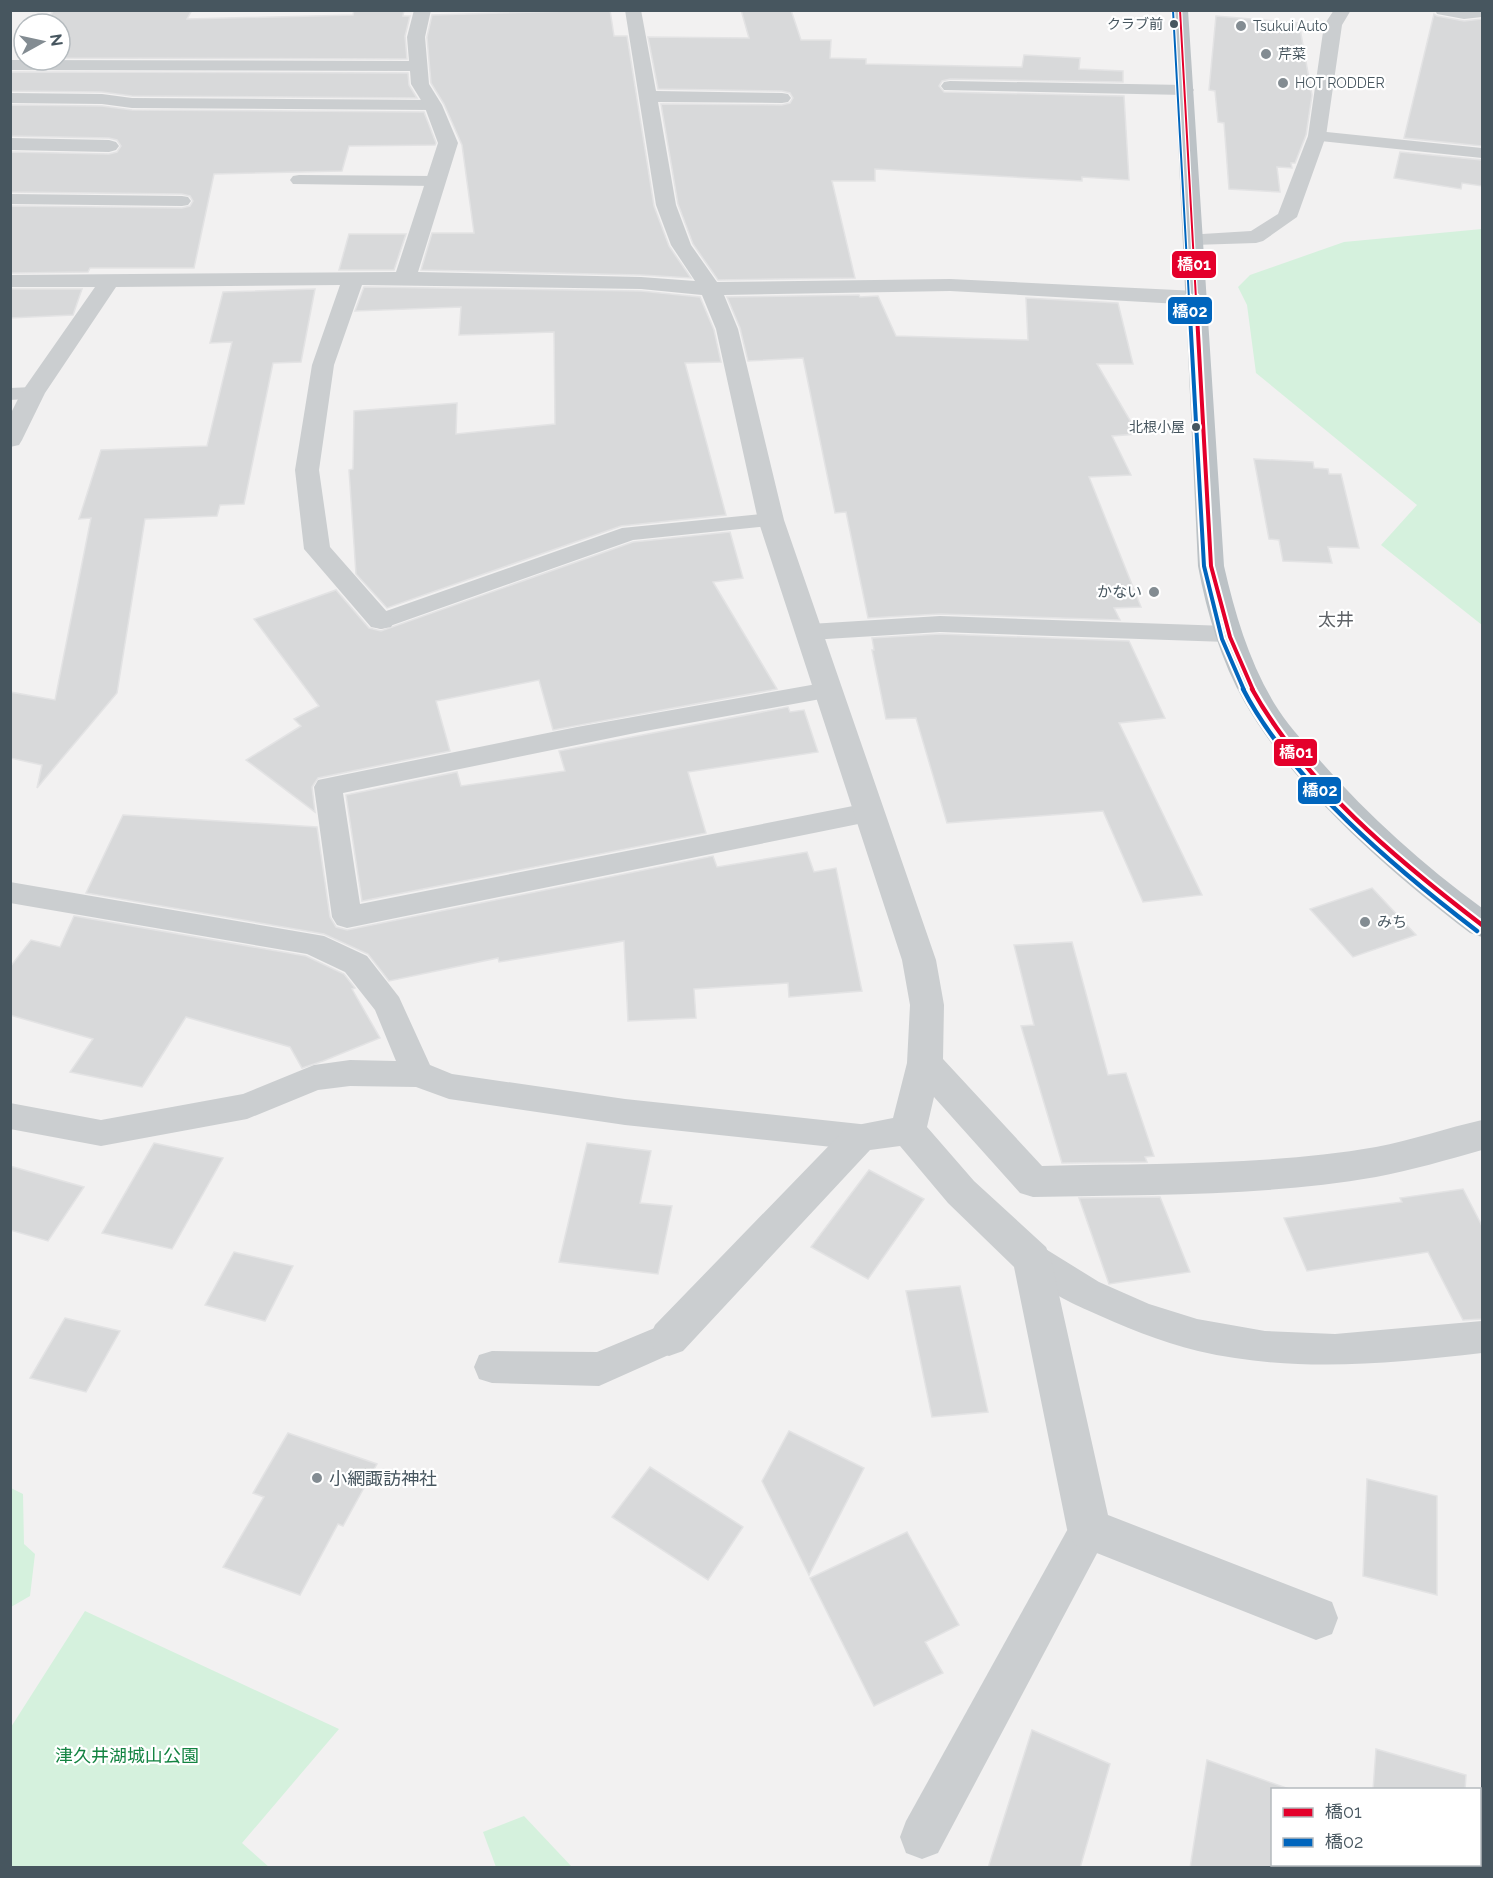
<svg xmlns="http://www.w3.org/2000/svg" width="1493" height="1878" font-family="Raleway,'Noto Sans JP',sans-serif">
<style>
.green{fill:#d5f1dd}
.building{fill:#d8d9da;stroke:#e3e3e4;stroke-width:1.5}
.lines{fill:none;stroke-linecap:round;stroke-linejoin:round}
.lane{fill:#cbced0;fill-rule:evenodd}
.street{fill:#cbced0;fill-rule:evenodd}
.highway{fill:#bcc2c6;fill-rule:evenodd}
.bus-1-far2-casing{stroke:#fff;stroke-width:4.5}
.bus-1-far1-casing{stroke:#fff;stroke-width:8}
.bus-1-casing{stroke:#fff;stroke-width:9}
.bus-2-far2-casing{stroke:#fff;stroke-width:4.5}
.bus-2-far1-casing{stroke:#fff;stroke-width:8}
.bus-2-casing{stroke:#fff;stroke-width:9}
.bus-1-far2{stroke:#e4002b;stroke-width:2}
.bus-1-far1{stroke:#e4002b;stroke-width:4}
.bus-1{stroke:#e4002b;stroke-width:4.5}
.bus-2-far2{stroke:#0065bd;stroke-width:2}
.bus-2-far1{stroke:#0065bd;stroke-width:4}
.bus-2{stroke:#0065bd;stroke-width:4.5}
.bus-dot{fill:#47565f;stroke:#fff;stroke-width:2}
.poi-dot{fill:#838c92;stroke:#fff;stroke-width:2}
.labels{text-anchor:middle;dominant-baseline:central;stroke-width:4.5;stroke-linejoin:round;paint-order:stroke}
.bus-label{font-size:14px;fill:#47565f;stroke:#fff;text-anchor:end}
.far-poi-label{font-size:14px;fill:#47565f;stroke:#fff;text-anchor:start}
.poi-label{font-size:15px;fill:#47565f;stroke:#fff;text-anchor:end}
.quarter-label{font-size:18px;fill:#5d6166;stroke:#fff}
.near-poi-label{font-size:18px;fill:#47565f;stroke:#fff;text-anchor:start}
.near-park-label{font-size:18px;fill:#148442;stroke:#fff}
.line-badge{stroke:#fff;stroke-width:2}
.badge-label{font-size:16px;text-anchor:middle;font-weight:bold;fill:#fff}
</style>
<rect width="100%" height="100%" fill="#f2f1f1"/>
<g class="green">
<path d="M1482,229V625L1381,545L1417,505L1256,373L1247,305L1238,287L1250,275L1344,242Z"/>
<path d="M11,1488L23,1494L24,1544L35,1554L30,1596L11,1607V1614Z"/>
<path d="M85,1611L339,1729L242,1843L269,1867H11V1727Z"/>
<path d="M524,1816L572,1867H496L483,1832Z"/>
</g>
<g class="building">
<path d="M54,10H192L187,19L353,15L354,10H404L403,16H410L405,36L407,59L60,58V24H44Z"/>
<path d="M610,10L614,36H627L654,206L669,246L691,278L641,275L421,270L432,233H474L462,145L444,104L431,83L427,37L432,15Z"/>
<path d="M741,10H791L801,40H831L830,58L866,59V64L1022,67L1024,55L1080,58L1079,69L1123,71V82L950,79L942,81L939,86L944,92L1124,96L1129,180L1082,177V181L875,169V181H832L855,278L718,280L693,244L678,204L661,104L782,105L790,103L793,98L790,93L782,91L658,89L648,37L749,38Z"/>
<path d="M1434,14L1437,16L1464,21L1482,19V146L1404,138Z"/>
<path d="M1216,16L1299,23L1312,95L1306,135L1295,163H1291L1292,168L1277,167L1280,192L1229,189L1224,123L1218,122L1215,91L1209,90Z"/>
<path d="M10,72L408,73L409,85L417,98L132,96L102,92L10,91Z"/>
<path d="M10,105L102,106L132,110L424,112L436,143L435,145L349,146L342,171L214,174L194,268H90L88,272L10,273V206L182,208L190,206L193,201L190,196L182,194L10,192V152L109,154L117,152L121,146L117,140L109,138L10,136Z"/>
<path d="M1400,152L1482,160V186L1462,183L1461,189L1394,178Z"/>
<path d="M349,234H406L394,270H339Z"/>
<path d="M364,287L641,291L700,297L714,330L721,362L685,363L726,515L621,526L387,608L356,574L349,470L353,469L354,411L457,403L456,434L555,424L554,332L459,335L461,307L355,311Z"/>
<path d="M10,289H82L73,315L10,318Z"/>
<path d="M315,289L301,362L273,363L244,504L220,505L217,516L145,519L117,693L37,788L42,765L10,758V692L55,700L91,518L79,519L101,450L207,446L232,342L210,343L223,292Z"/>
<path d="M859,295L860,297L878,296L896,336L1028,340L1026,298L1118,303L1133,364H1097L1138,434L1112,436L1131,475L1089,477L1141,607L1114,608L1120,620L940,614L868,618L846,512L835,513L803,358L748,361L740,328L727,297Z"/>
<path d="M1254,459L1313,462L1314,468L1328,469L1329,474H1341L1359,548L1328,547L1332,563L1283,561L1279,540L1269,539Z"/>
<path d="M730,532L743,578L713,582L777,689L553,730L539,680L436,701L450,751L318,778L312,787L315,812L246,760L301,726L294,719L319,706L254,619L336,590L369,628L381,631L633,542Z"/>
<path d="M940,634L1129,641L1165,718L1119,723L1202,895L1143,902L1103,811L947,823L916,718L886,719L872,650H874L872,638Z"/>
<path d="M788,707L790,712L804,710L818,752L688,772L706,833L362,901L346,795L457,772L461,786L565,771L559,751Z"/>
<path d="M123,815L317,827L330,917L336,927L347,930L713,856L717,867L807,852L814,872L836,868L862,991L789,997L788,983L694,989L696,1018L628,1021L624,941L499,962L498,958L389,981L368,954L324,934L86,893Z"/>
<path d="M1372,888L1416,935L1353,957L1310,909Z"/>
<path d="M74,916L306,956L344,974L355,988L352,989L380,1038L323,1061L302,1068L290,1047L186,1017L142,1087L70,1072L93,1039L10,1015V967L31,940L60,947Z"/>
<path d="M1072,942L1108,1075L1126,1073L1154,1156L1145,1157L1147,1162L1062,1163L1021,1026L1034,1025L1014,945Z"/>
<path d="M154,1143L223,1158L172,1249L102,1233Z"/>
<path d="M587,1143L651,1151L640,1203L672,1206L658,1274L559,1262Z"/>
<path d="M10,1166L84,1187L48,1241L10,1230Z"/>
<path d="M869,1170L924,1199L868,1279L811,1247Z"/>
<path d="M1463,1189L1482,1226V1319L1463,1320L1428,1252L1307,1271L1284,1218L1402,1202L1400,1198Z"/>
<path d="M1160,1197L1190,1272L1109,1284L1079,1198Z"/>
<path d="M234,1252L293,1266L265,1321L205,1305Z"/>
<path d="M960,1286L988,1412L932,1417L906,1291Z"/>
<path d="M65,1318L120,1331L86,1392L30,1378Z"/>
<path d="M789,1431L864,1468L809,1575L762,1481Z"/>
<path d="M288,1433L377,1464L343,1526L338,1524L300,1595L223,1567L264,1497L253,1493Z"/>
<path d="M650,1467L743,1527L708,1580L612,1517Z"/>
<path d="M1367,1479L1437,1496V1595L1363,1576Z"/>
<path d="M907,1532L959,1625L925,1642L943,1673L874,1706L810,1578Z"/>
<path d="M1032,1730L1110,1764L1080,1868H988Z"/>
<path d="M1376,1749L1466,1775L1465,1790H1373Z"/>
<path d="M1207,1760L1292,1790H1272V1864H1300L1299,1868H1190Z"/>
</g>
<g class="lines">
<g class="lane">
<path d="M10,93L102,94L132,98L433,100L441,105L433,110L132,108L102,104L10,103Z"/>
<path d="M1317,131L1482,148V158L1311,140L1308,136L1311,132Z"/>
<path d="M299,175L434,176L440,177L443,181L440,185L434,186L293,184L290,180L293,176Z"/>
<path d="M10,194L182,196L188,197L191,201L188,205L182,206L10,204Z"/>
<path d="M33,387L41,388L44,393L41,398L10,400V388Z"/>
<path d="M771,513L779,515L783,520L779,525L633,540L390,626L381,629L372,626L369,621L372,616L622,528Z"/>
<path d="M940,616L1227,626L1236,629L1240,634L1236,639L1227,642L940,632L810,640L801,637L797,632L801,627L810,624Z"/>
<path d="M828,682L837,684L841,690L837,696L640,732L343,793L360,904L868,803L878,806L882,813L878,820L347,928L337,925L332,917L314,787L318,780L577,727Z"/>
<path d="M10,882L324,936L367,956L399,997L430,1065L452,1074L625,1099L860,1124L872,1128L877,1137L872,1146L860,1150L625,1125L449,1099L416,1087L350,1086L318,1090L247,1119L101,1146L10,1129V1103L101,1120L243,1094L314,1065L350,1060L396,1061L375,1010L345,972L307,954L10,903Z"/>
<path d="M1032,1244L1044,1248L1099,1282L1149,1304L1197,1319L1265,1331L1335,1334L1482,1321V1353C1388,1364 1292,1373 1198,1351C1160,1342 1123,1326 1087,1310C1066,1301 1024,1279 1014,1259L1020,1248Z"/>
<path d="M669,1322L682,1327L687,1338L682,1349L599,1386L492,1383L479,1379L474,1367L479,1355L492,1351L597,1352Z"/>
<path d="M1089,1510L1103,1516L1109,1529L1103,1542L938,1853L922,1859L906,1853L900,1837L906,1821L1075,1516Z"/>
</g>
<g class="street">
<path d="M414,10H431L425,37L429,84L442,105L458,143L418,272L641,277L695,281L671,245L656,205L625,10H641L656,91L782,93L788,94L791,98L788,102L782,103L658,102L676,205L691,245L717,282L950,279L1197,291L1205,293L1208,298L1205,303L1197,305L950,291L724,295L738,329L784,520L936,960L944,1005L943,1059L1042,1166C1153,1163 1266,1166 1376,1147C1412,1140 1447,1128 1482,1120V1150C1447,1160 1412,1170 1376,1177C1263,1197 1147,1194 1033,1197L1020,1193L934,1097L927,1127L974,1181L1046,1247L1051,1259L1108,1515L1332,1602L1338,1618L1332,1634L1316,1640L1074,1544L1067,1529L1014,1267L948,1203L900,1146L870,1150L683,1351L669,1356L655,1351L649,1338L655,1325L847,1127L893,1118L907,1063L910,1005L902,960L758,520L716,329L702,295L641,289L362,285L334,365L319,470L330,547L395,621L391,627L381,629L371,627L304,549L295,470L312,365L340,285L116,287L45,393L22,440L19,445L10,447V415L21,393L95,287H10V275L396,272L438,143L424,105L411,84L410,71L10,70V60L409,61L407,37Z"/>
<path d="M1334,10H1351L1342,25L1326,136L1297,217L1263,241L1256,243L1193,245L1186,243L1183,239L1186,235L1251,231L1278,214L1308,136L1324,25Z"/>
<path d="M1435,10H1482V17L1464,19L1437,14Z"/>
<path d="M950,81L1185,85L1191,86L1194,90L1191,94L1185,95L944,90L941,86L944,82Z"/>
<path d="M10,138L109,140L116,142L119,146L116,150L109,152L10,150Z"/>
</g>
<path class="highway" d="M1172,10H1188L1224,566C1235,614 1249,661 1274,703C1286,723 1302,740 1317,757C1366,814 1422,864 1482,908V937L1470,933C1391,873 1295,790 1245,703C1221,661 1207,614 1198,566Z"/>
<defs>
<path id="bus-1-far2" d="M1180,10L1196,299"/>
<path id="bus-1-far1" d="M1196,297L1211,566L1230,637L1253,690"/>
<path id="bus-1" d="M1252,689C1305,784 1396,859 1482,925"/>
<path id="bus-2-far2" d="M1173,10L1189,299"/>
<path id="bus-2-far1" d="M1189,297L1204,566L1222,639L1244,690"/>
<path id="bus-2" d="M1243,689C1290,780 1396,869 1477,931"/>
</defs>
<use href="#bus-1-far2" class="bus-1-far2-casing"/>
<use href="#bus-1-far1" class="bus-1-far1-casing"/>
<use href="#bus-1" class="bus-1-casing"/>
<use href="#bus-2-far2" class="bus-2-far2-casing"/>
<use href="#bus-2-far1" class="bus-2-far1-casing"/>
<use href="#bus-2" class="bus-2-casing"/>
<use href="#bus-1-far2" class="bus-1-far2"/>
<use href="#bus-1-far1" class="bus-1-far1"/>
<use href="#bus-1" class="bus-1"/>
<use href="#bus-2-far2" class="bus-2-far2"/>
<use href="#bus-2-far1" class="bus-2-far1"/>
<use href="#bus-2" class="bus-2"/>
</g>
<g class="bus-dot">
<circle cx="1174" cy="24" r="5"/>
<circle cx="1196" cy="427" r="5"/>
</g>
<g class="poi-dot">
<circle cx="1241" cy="26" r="6"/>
<circle cx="1266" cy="54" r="6"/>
<circle cx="1283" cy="83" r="6"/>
<circle cx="1154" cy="592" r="6"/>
<circle cx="1365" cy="922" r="6"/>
<circle cx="317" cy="1478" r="6"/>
</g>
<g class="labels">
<g class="bus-label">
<text x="1163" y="24">クラブ前</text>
<text x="1185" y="427">北根小屋</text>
</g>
<g class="far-poi-label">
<text x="1253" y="26">Tsukui Auto</text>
<text x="1278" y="54">芹菜</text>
<text x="1295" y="83">HOT RODDER</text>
</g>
<g class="poi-label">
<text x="1142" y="592">かない</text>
<text x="1377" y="922" text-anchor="start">みち</text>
</g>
<g class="quarter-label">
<text x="1336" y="619">太井</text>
</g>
<g class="near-poi-label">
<text x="329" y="1478">小網諏訪神社</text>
</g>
<g class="near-park-label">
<text x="127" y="1755">津久井湖城山公園</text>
</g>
</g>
<g class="line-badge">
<rect x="1171" y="250" width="46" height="29" rx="6" fill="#e4002b"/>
<rect x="1167" y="296" width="46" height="29" rx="6" fill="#0065bd"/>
<rect x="1273" y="738" width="45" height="29" rx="6" fill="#e4002b"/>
<rect x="1297" y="776" width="45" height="29" rx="6" fill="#0065bd"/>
</g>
<g class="badge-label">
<text x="1194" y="270">橋01</text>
<text x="1190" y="317">橋02</text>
<text x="1296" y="758">橋01</text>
<text x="1320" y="796">橋02</text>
</g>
<rect width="1493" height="1878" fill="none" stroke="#47565f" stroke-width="24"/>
<rect x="1271" y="1788" width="210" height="78" fill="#ffffff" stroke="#b5bbbf" stroke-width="1.5"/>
<rect x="1283" y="1808" width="30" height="9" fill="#e4002b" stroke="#b5bbbf" stroke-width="1.5"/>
<text x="1325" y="1818" font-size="18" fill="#47565f">橋01</text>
<rect x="1283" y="1838" width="30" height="9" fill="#0065bd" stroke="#b5bbbf" stroke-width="1.5"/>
<text x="1325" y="1848" font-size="18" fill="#47565f">橋02</text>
<g transform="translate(42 42) rotate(82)"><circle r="28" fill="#ffffff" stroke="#b5bbbf" stroke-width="1.5"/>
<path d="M0-4.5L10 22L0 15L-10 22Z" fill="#838c92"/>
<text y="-9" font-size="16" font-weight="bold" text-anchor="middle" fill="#47565f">N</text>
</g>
</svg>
